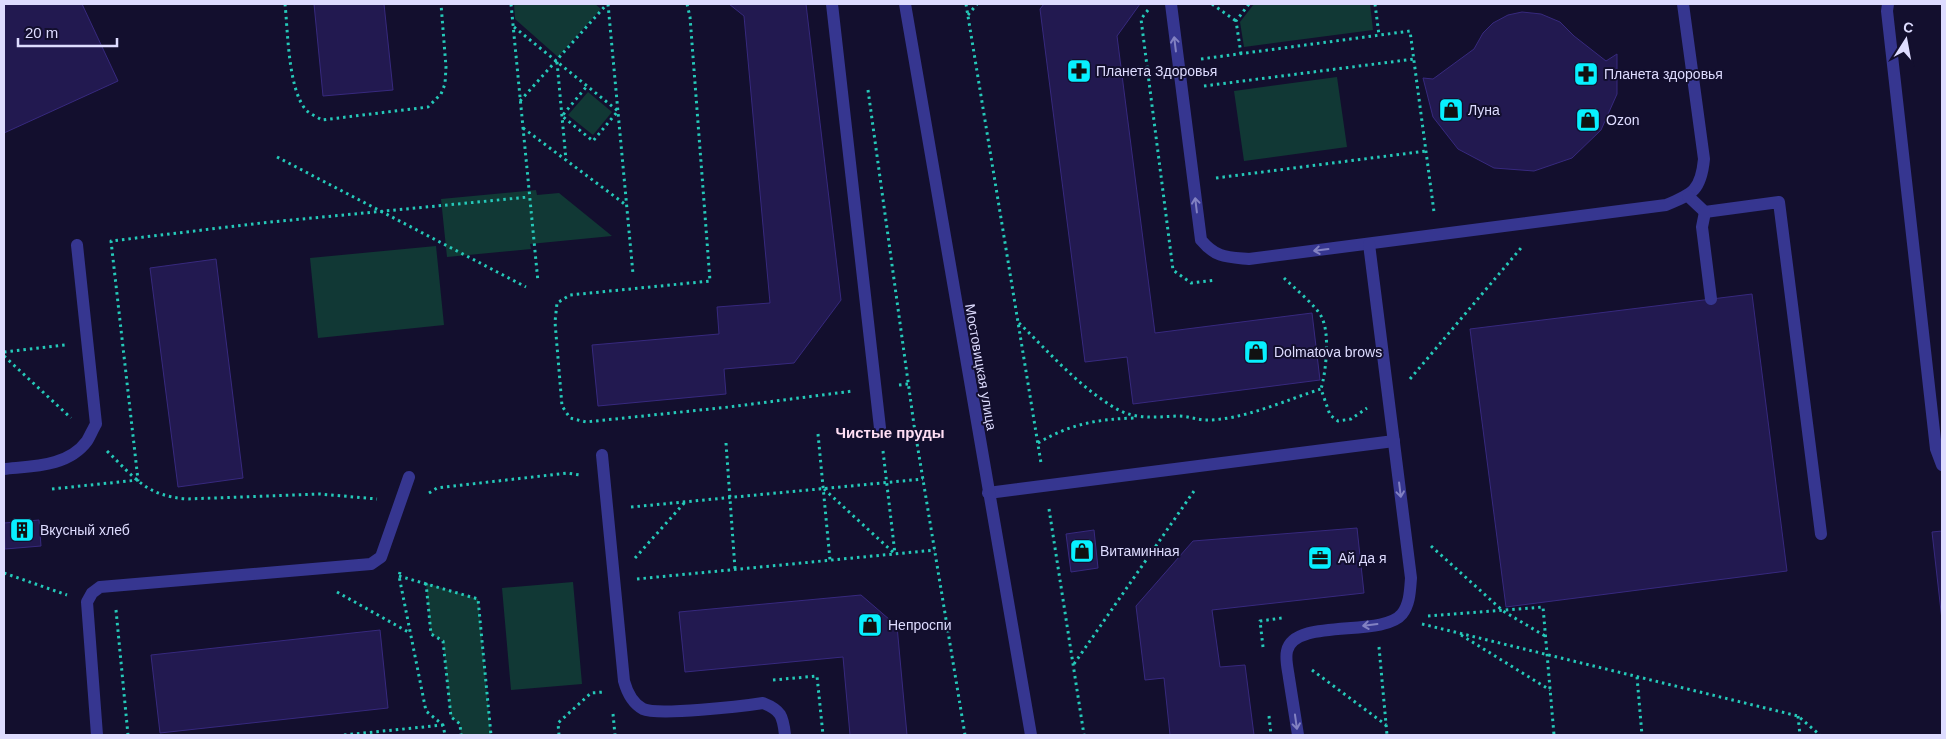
<svg xmlns="http://www.w3.org/2000/svg" width="1946" height="739" font-family="Arial,sans-serif">
<style>
.green{fill:#113835}
.building{fill:#221950;stroke:#37297e}
.lines{fill:none;stroke-linecap:round;stroke-linejoin:round}
.path{stroke:#25c9b9;stroke-width:3;stroke-dasharray:2.5 4;stroke-linecap:butt}
.service{stroke:#363690;stroke-width:12}
.minor{stroke:#363690;stroke-width:12}
.oneway{stroke:#8281c2}
.labels{text-anchor:middle;dominant-baseline:central;stroke-width:4;stroke-linejoin:round;paint-order:stroke}
.poi-label{font-size:14px;fill:#dedcff;stroke:#130f2e;text-anchor:start}
.street-label{font-size:14px;fill:#dedcff;stroke:#130f2e}
.neighbourhood-label{font-size:15px;font-weight:bold;fill:#ffdef4;stroke:#130f2e}
</style>
<rect width="100%" height="100%" fill="#130f2e"/>
<g class="green">
<path d="M514,4H595L601,9L558,57L515,19Z"/>
<path d="M1254,4H1370L1373,30L1244,47L1240,22Z"/>
<path d="M1337,77L1347,147L1244,161L1234,91Z"/>
<path d="M588,92L612,112L593,135L568,115Z"/>
<path d="M536,190L537,195L559,193L612,236L530,244L531,249L447,257L441,199Z"/>
<path d="M436,246L444,325L318,338L310,258Z"/>
<path d="M573,582L582,684L511,690L502,588Z"/>
<path d="M426,583L478,599L491,735H461L460,724L451,717L443,641L431,634Z"/>
</g>
<g class="building">
<path d="M4,4H82L118,81L4,133Z"/>
<path d="M314,4H384L393,90L323,96Z"/>
<path d="M729,4H806L841,300L794,363L724,369L726,394L598,406L592,345L719,334L717,307L770,303L744,16Z"/>
<path d="M1044,4H1140L1117,36L1155,333L1312,313L1320,380L1133,404L1127,357L1085,362L1040,9Z"/>
<path d="M1522,12L1541,14L1560,22L1574,36L1606,61L1617,54V94L1601,130L1572,158L1534,171L1494,168L1458,149L1433,117L1423,78L1433,79L1474,49L1483,33L1493,23L1508,15Z"/>
<path d="M216,259L243,478L178,487L150,268Z"/>
<path d="M1752,294L1787,571L1506,607L1470,329Z"/>
<path d="M39,520L41,546L5,549L4,523Z"/>
<path d="M1357,528L1364,593L1212,610L1220,667L1245,665L1254,735H1170L1164,678L1145,680L1136,606L1193,541Z"/>
<path d="M1094,530L1098,568L1071,572L1066,534Z"/>
<path d="M1942,531V620L1932,532Z"/>
<path d="M861,595L897,626L907,735H850L843,657L685,672L679,612Z"/>
<path d="M380,630L388,708L160,733L151,655Z"/>
</g>
<g class="lines">
<g class="path">
<path d="M285,4C288,32 288,89 306,110C310,114 317,117 322,120L428,107L441,94L445,84L446,67L441,4"/>
<path d="M511,4L538,282"/>
<path d="M608,4L633,274"/>
<path d="M687,4L690,17L710,281L570,295L557,303L555,322L562,406L570,418L586,422L729,407L853,391"/>
<path d="M966,4L1041,463"/>
<path d="M1212,4L1236,21"/>
<path d="M1375,4L1379,35"/>
<path d="M1148,10L1141,19L1173,270L1191,283L1216,280"/>
<path d="M968,15L977,4"/>
<path d="M514,27L618,111L593,141L562,116L587,86"/>
<path d="M1241,54L1236,21L1249,4"/>
<path d="M1201,59L1410,31L1434,212"/>
<path d="M557,62L566,160"/>
<path d="M1204,86L1414,59"/>
<path d="M868,90L914,425L965,735"/>
<path d="M520,101L607,4"/>
<path d="M523,128L626,205"/>
<path d="M277,157L526,287"/>
<path d="M1216,178L1426,151"/>
<path d="M1284,278C1294,288 1317,306 1322,318C1330,334 1326,372 1321,389"/>
<path d="M1019,323C1049,352 1078,386 1115,408C1135,420 1156,417 1178,416C1187,416 1195,419 1204,420C1241,421 1286,400 1321,389L1330,415L1338,421L1351,419L1367,408"/>
<path d="M4,352L65,345"/>
<path d="M4,356L71,418"/>
<path d="M1410,379L1521,248"/>
<path d="M899,385L908,384"/>
<path d="M818,434L830,560"/>
<path d="M726,443L735,569"/>
<path d="M1038,443C1070,424 1098,419 1135,418"/>
<path d="M107,451C135,478 146,496 187,499L320,494L377,499"/>
<path d="M883,451L895,554"/>
<path d="M52,489L138,480L111,241L261,223L529,197"/>
<path d="M824,489L895,554"/>
<path d="M429,493L437,488L567,473L580,475"/>
<path d="M631,507L923,479"/>
<path d="M1049,509L1084,735"/>
<path d="M1431,546L1503,611L1545,636"/>
<path d="M635,558L686,501"/>
<path d="M400,572L399,576L426,711L443,725L445,735"/>
<path d="M4,573L67,595"/>
<path d="M399,576L478,599L491,735"/>
<path d="M637,579L935,550"/>
<path d="M426,583L431,634L443,641L451,717L460,724L461,735"/>
<path d="M337,592L410,633"/>
<path d="M116,610L128,735"/>
<path d="M1428,616L1543,607L1554,735"/>
<path d="M1422,624L1798,716L1820,735"/>
<path d="M1461,635L1550,690"/>
<path d="M1263,647L1260,621L1282,618"/>
<path d="M1379,647L1387,735"/>
<path d="M1074,664L1194,491"/>
<path d="M1312,670L1386,725"/>
<path d="M1637,677L1642,735"/>
<path d="M773,680L817,676L823,735"/>
<path d="M613,714L615,735"/>
<path d="M1269,716L1271,735"/>
<path d="M1798,716L1800,735"/>
<path d="M344,735L443,725"/>
<path d="M559,735L558,723L591,693L604,692"/>
</g>
<g class="service">
<path d="M832,4L880,428"/>
<path d="M1171,4L1201,240C1216,258 1227,257 1249,259L1666,205C1693,194 1701,190 1704,159L1683,4"/>
<path d="M1888,4L1887,11L1936,449L1942,465"/>
<path d="M1688,196L1705,212L1779,202L1821,534"/>
<path d="M1705,212L1702,227L1711,299"/>
<path d="M602,455L624,681C627,692 632,703 643,709C658,716 743,706 763,703C781,710 783,716 785,735"/>
<path d="M4,469C32,466 68,467 87,441C90,436 93,429 96,424L77,245"/>
<path d="M988,493L1394,441"/>
<path d="M97,735L87,602L92,593L100,587L371,564L381,557L409,477"/>
<path d="M1298,735C1295,716 1292,697 1289,678C1288,670 1285,659 1287,651C1294,617 1383,638 1402,614C1410,604 1410,590 1411,578L1369,244"/>
</g>
<path class="minor" d="M905,4L1031,735"/>
</g>
<defs><path id="oneway-shaft" d="M-6 0H5M1.5-3L5.5 0L1.5 3" fill="none" stroke-width="1.6" stroke-linecap="round" stroke-linejoin="round" transform="scale(1.25)"/></defs>
<g class="oneway">
<use href="#oneway-shaft" transform="translate(1175 44) rotate(-97)"/>
<use href="#oneway-shaft" transform="translate(1196 205) rotate(-97)"/>
<use href="#oneway-shaft" transform="translate(1321 250) rotate(173)"/>
<use href="#oneway-shaft" transform="translate(1400 490) rotate(83)"/>
<use href="#oneway-shaft" transform="translate(1370 625) rotate(173)"/>
<use href="#oneway-shaft" transform="translate(1296 722) rotate(82)"/>
</g>
<defs>
<symbol id="pharmacy-square" viewBox="-11 -11 22 22"><rect x="-9" y="-9" width="18" height="18" rx="4" fill="#08f0ff" stroke="#130f2e"/><path d="M-2-6h4v4h4v4h-4v4h-4v-4h-4v-4h4Z" fill="#111"/></symbol>
<symbol id="shop-square" viewBox="-11 -11 22 22"><rect x="-9" y="-9" width="18" height="18" rx="4" fill="#08f0ff" stroke="#130f2e"/><path d="M-5-2.5h2.3a2.7 3.5 0 0 1 5.4 0H5L5.5 6h-11ZM-1.5-2.5h3a1.5 2.3 0 0 0-3 0Z" fill="#111"/></symbol>
<symbol id="building-square" viewBox="-11 -11 22 22"><rect x="-9" y="-9" width="18" height="18" rx="4" fill="#08f0ff" stroke="#130f2e"/><path d="M-4-6H4V6H1V3H-1V6H-4ZM-2.5-4.3h1.7v1.8h-1.7ZM.8-4.3h1.7v1.8H.8ZM-2.5-1h1.7V.8h-1.7ZM.8-1h1.7V.8H.8Z" fill="#111"/></symbol>
<symbol id="office-square" viewBox="-11 -11 22 22"><rect x="-9" y="-9" width="18" height="18" rx="4" fill="#08f0ff" stroke="#130f2e"/><path d="M-6-3h4V-5.5h4V-3h4V5H-6ZM-1-4.5V-3h2v-1.5ZM-6 0V1H6V0Z" fill="#111"/></symbol>
</defs>
<g fill-rule="evenodd">
<use href="#pharmacy-square" x="1065" y="57" width="28" height="28"/>
<use href="#pharmacy-square" x="1572" y="60" width="28" height="28"/>
<use href="#shop-square" x="1437" y="96" width="28" height="28"/>
<use href="#shop-square" x="1574" y="106" width="28" height="28"/>
<use href="#shop-square" x="1242" y="338" width="28" height="28"/>
<use href="#building-square" x="8" y="516" width="28" height="28"/>
<use href="#shop-square" x="1068" y="537" width="28" height="28"/>
<use href="#office-square" x="1306" y="544" width="28" height="28"/>
<use href="#shop-square" x="856" y="611" width="28" height="28"/>
</g>
<g class="labels">
<g class="poi-label">
<text x="1096" y="71">Планета Здоровья</text>
<text x="1604" y="74">Планета здоровья</text>
<text x="1468" y="110">Луна</text>
<text x="1606" y="120">Ozon</text>
<text x="1274" y="352">Dolmatova brows</text>
<text x="40" y="530">Вкусный хлеб</text>
<text x="1100" y="551">Витаминная</text>
<text x="1338" y="558">Ай да я</text>
<text x="888" y="625">Непроспи</text>
</g>
<g class="street-label">
<text transform="translate(981 367) rotate(80)">Мостовицкая улица</text>
</g>
<g class="neighbourhood-label">
<text x="890" y="432">Чистые пруды</text>
</g>
</g>
<rect width="1946" height="739" fill="none" stroke="#dedcff" stroke-width="10"/>
<g transform="translate(1906 40) rotate(11)" stroke="#130f2e" stroke-width="4" paint-order="stroke">
<path d="M0-4L9 19L0 12L-9 19Z" fill="#dedcff"/>
<text y="-8" font-size="14" font-weight="bold" text-anchor="middle" fill="#dedcff">С</text>
</g>
<path d="M18 38v8h99v-8" fill="none" stroke="#dedcff" stroke-width="2.5"/>
<text x="25" y="38" font-size="15" fill="#dedcff" stroke="#130f2e" stroke-width="4" paint-order="stroke">20 m</text>
</svg>
